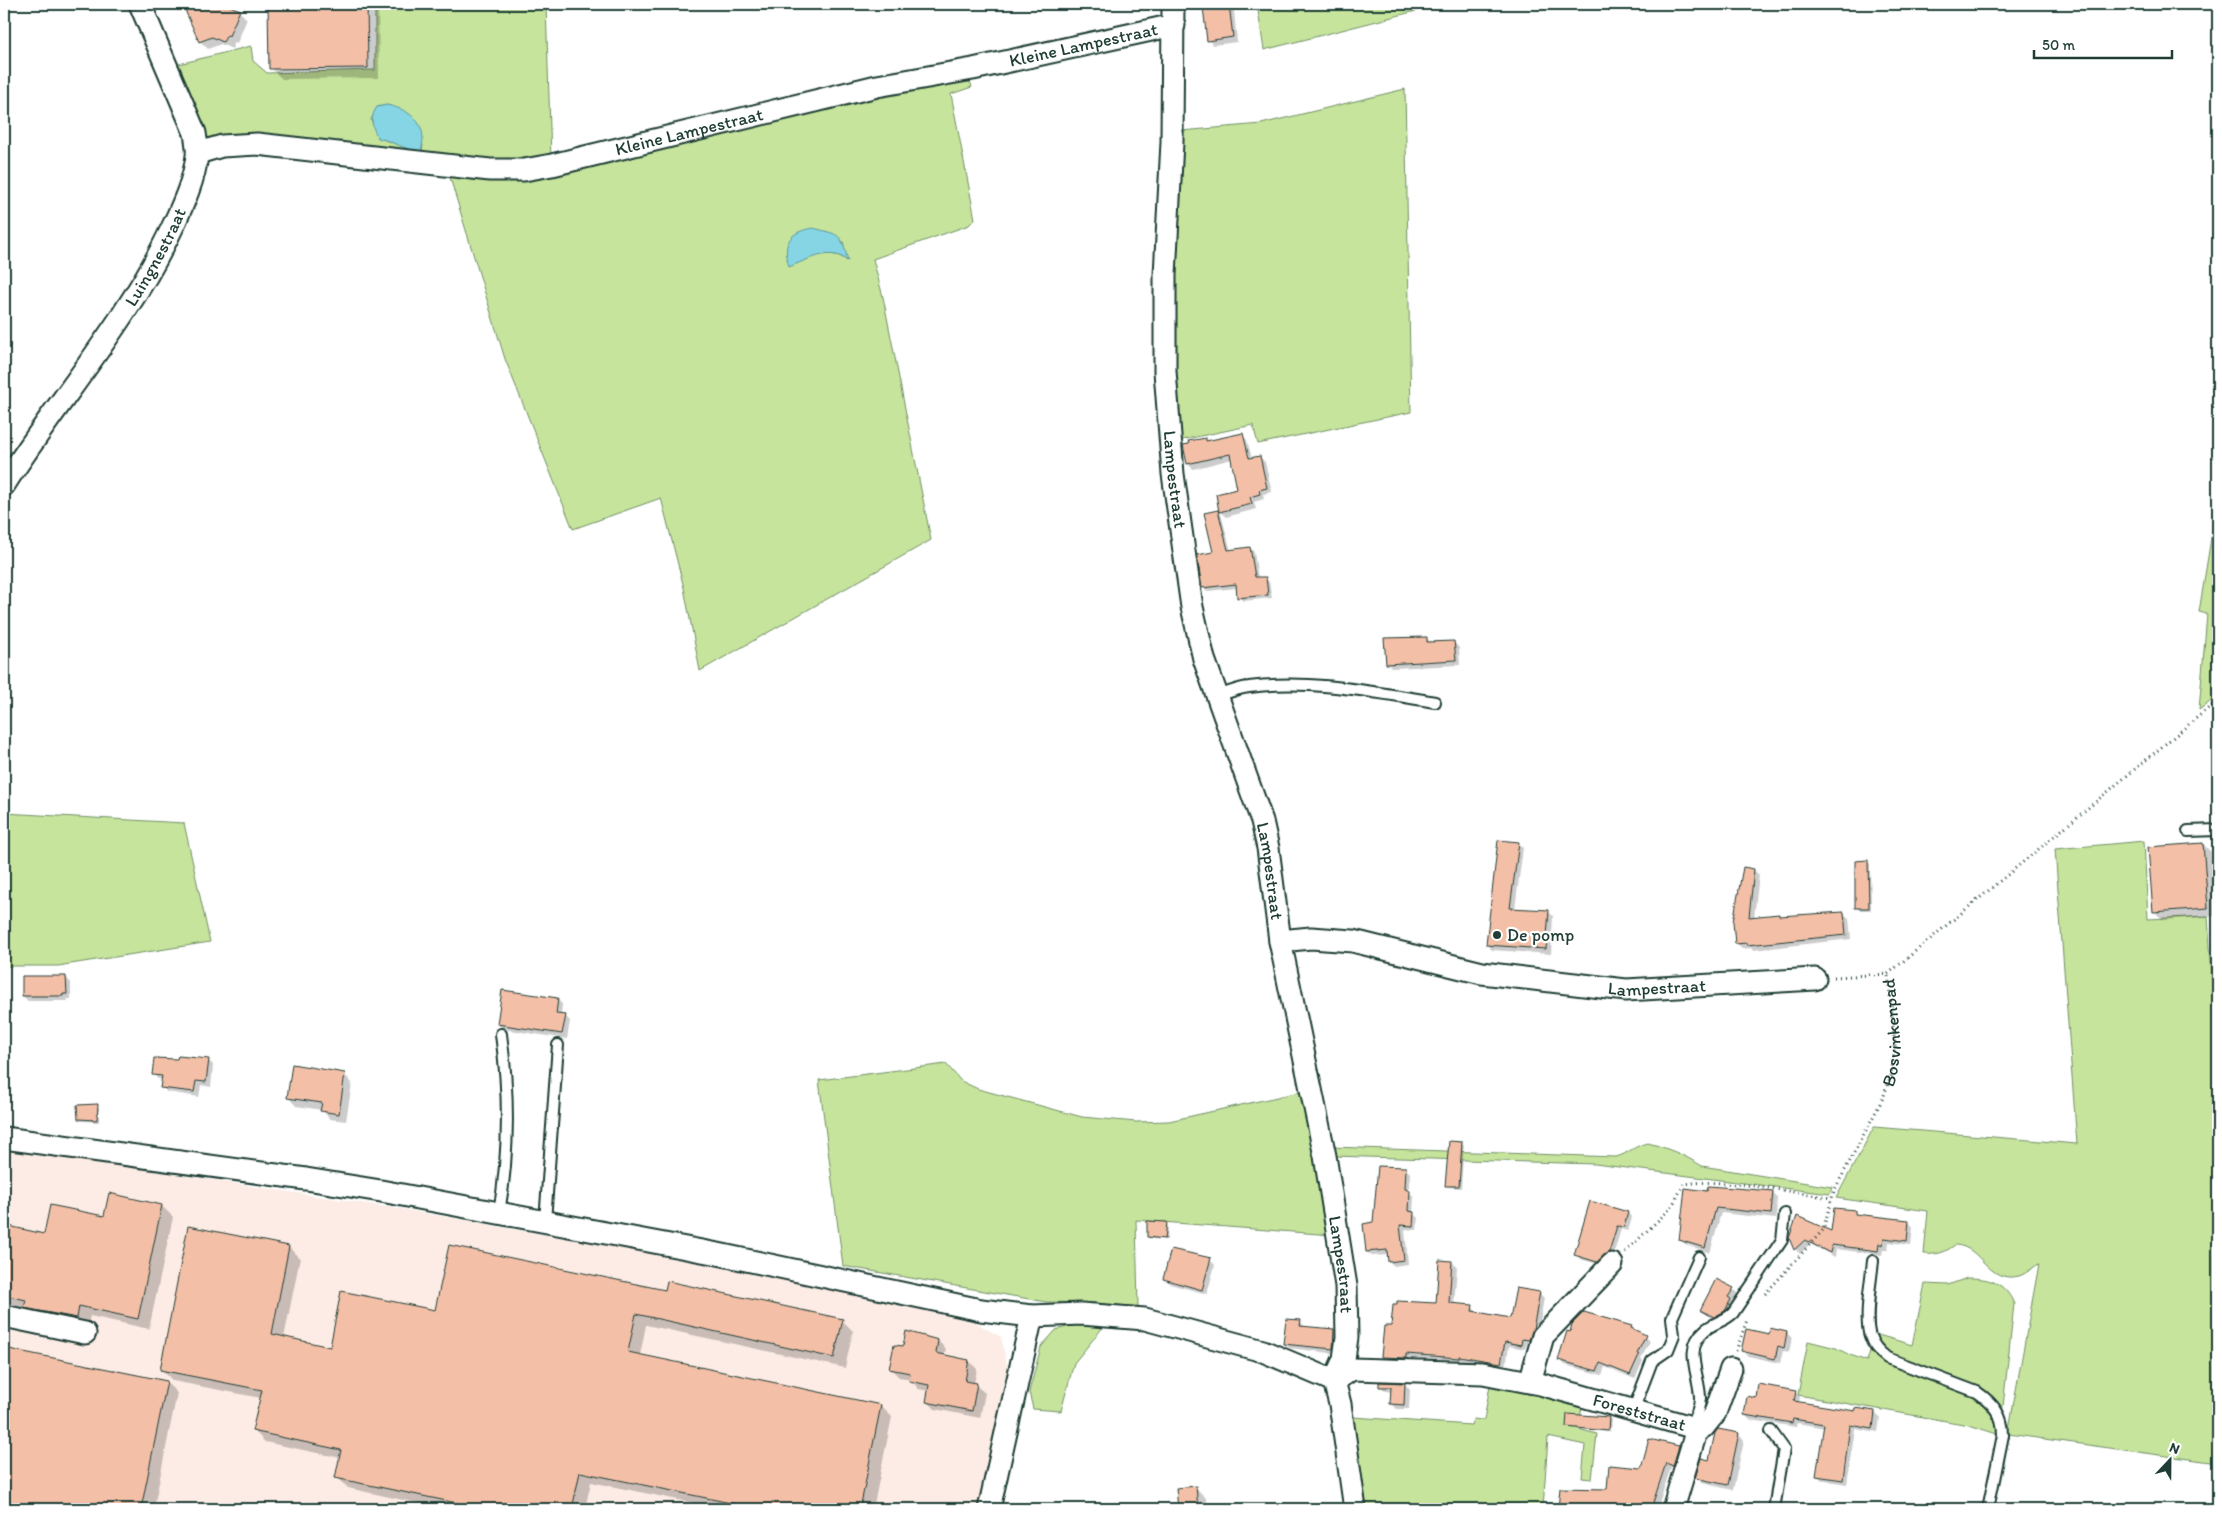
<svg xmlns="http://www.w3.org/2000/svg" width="2222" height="1513" font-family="Itim,sans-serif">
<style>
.built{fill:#fcece5}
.green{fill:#c6e49c;stroke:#729068;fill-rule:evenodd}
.water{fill:#86d5e4;stroke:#5d989e}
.shadow{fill:#0003}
.building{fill:#f4bfa7;stroke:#1f3d34}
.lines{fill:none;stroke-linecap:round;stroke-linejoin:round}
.service-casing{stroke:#1f3d34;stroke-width:14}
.minor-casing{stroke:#1f3d34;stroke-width:25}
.path{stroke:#1f3d34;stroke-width:3;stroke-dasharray:1 4;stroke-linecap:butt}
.service{stroke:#fff;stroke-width:10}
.minor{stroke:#fff;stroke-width:21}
.poi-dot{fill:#1f3d34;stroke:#fff;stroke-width:2}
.labels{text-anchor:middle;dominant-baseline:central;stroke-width:4.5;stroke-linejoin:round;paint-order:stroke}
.street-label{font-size:18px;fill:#1f3d34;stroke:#fff}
.poi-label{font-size:18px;fill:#1f3d34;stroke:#fff;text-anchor:start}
</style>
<rect width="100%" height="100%" fill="#fff"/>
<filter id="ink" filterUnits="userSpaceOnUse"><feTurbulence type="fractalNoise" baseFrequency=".02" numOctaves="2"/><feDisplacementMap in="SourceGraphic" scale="10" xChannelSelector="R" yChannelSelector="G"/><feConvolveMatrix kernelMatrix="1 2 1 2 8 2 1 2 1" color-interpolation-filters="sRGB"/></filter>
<g filter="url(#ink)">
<path class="built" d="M4,1148L402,1209L815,1283L975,1322L1001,1337L1009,1374L978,1509H4Z"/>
<g class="green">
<path d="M375,4H546L551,159L534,164L421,157L423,145L387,105L377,107L371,120L379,138L405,147V156L207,141L175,65L251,46L253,61L267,73L375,70Z"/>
<path d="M1257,4H1443L1264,50Z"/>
<path d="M968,75L972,87L951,94L975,219L969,225L873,259L883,297L931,540L700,671L684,588L661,498L573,529L505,359L448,171L503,181ZM843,241L847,261C831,246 806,260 789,266Z"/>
<path d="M1405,89L1411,412L1258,444L1253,425L1177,441L1171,396L1181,131L1261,124Z"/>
<path d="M2218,495V696L2199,710L2207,614L2199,612Z"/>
<path d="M4,813L184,823L210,942L58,966H4Z"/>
<path d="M2144,841L2148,919L2208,916L2214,1010H2218V1463L2008,1434L2039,1264C2033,1267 2026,1274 2019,1276C1987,1284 1982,1246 1955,1245C1944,1253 1937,1255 1924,1254L1928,1211L1836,1198L1874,1127L2077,1144L2055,849Z"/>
<path d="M946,1064L961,1081L978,1089L1082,1117L1136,1122L1169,1121L1304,1091L1332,1235L1136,1220L1138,1307L1097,1303L1046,1302L843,1266L819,1080Z"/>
<path d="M1648,1143C1668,1148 1684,1155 1702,1166L1832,1187L1830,1194L1595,1164L1333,1156L1331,1147L1616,1157C1628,1154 1635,1145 1648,1143Z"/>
<path d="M1967,1278C1989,1278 2005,1282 2014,1304L2000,1435L1969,1425L1798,1395L1808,1341L1836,1348L1850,1355L1867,1361L1875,1334L1912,1345L1925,1284L1948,1285Z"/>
<path d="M1081,1323L1104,1326L1074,1363L1061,1411L1033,1409L1029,1392L1041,1347L1056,1330Z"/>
<path d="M1491,1379L1583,1401L1578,1429L1597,1434L1592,1479L1582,1478L1585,1445L1548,1437L1543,1509H1367L1353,1417L1471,1425L1473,1419L1484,1420Z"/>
</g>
<g class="water">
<path d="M387,105C411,110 429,124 421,151C406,151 393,141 378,138C372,126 369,119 377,107Z"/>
<path d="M813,228C841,235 841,233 848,261C831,246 807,260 789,267C782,243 789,232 813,228Z"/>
</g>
<g class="shadow">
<path d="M205,4H222L239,11L247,19L237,43L235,42L232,49L221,44L208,49L200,41L187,11Z"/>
<path d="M270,4H378L379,78L282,79L271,68Z"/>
<path d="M1229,6L1234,11L1237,42L1213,45L1208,40Z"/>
<path d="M1242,435L1247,440L1252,459L1260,457L1265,462L1272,492L1263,494L1264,499L1254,502L1256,509L1226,517L1220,512L1239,489L1232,459L1193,469L1188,464L1205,440L1208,442Z"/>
<path d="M1217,511L1221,514L1231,551L1250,548L1254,552L1258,578H1265L1269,582L1272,598L1243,601L1239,597L1238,588L1207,591L1203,587L1215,553Z"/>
<path d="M1426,638L1431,643L1454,642L1459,648L1460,665L1392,668L1387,663Z"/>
<path d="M1518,843L1523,848L1515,909L1548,911L1553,916L1551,954L1492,950L1487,945Z"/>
<path d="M2203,844L2211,852L2215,916L2163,920L2155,912Z"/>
<path d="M1868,862L1870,864L1871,910H1859L1857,908Z"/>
<path d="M1754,870L1759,875L1754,918L1779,915L1781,917L1843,913L1849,918L1851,939L1753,950L1751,948L1742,949L1736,944Z"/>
<path d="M66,977L71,983V999H67L68,1001H28L23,996Z"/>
<path d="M557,999L562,1004L561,1016H565L570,1021L567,1039L503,1029L498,1024Z"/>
<path d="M208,1060L213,1065L211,1087L201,1085L199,1097L167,1092L162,1087L163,1080L158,1079L153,1074Z"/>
<path d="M344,1074L352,1083L346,1121L330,1119L322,1110L296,1106L288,1097Z"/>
<path d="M97,1106L99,1108V1122L81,1121L79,1119Z"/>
<path d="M1462,1143L1464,1145L1461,1188L1449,1187L1447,1185Z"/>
<path d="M1405,1168L1410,1173L1409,1192L1414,1197L1413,1213L1418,1218L1417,1230L1405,1229L1408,1264L1394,1266L1390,1262L1389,1255L1372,1256L1367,1252L1374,1224Z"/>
<path d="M1773,1192L1777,1197L1776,1219L1721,1213L1710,1253L1685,1244L1680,1239L1708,1193Z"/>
<path d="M1591,1202L1628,1213L1632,1218L1628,1231L1621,1229L1613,1256L1602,1265L1580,1259L1576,1254Z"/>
<path d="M162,1206L173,1217L149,1329L90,1316L87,1329L37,1318L26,1308L4,1303V1227L44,1235L105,1218Z"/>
<path d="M1854,1212L1858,1215L1909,1222L1913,1227L1911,1245L1889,1242L1888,1249H1883L1882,1255L1836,1249L1835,1257L1810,1244L1800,1254L1795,1249L1791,1234L1832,1233Z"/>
<path d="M1166,1224L1168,1226L1167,1240L1151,1239L1148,1237Z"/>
<path d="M289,1247L300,1258L284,1338L331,1348L436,1312L666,1292L842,1320L853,1331L845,1368L646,1325L640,1356L881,1406L892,1417L873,1509H722L591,1482L585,1509H425L426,1505L348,1488L337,1477L341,1458L265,1442L254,1431L261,1398L173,1381L162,1370Z"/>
<path d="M1210,1260L1215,1265L1207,1294L1170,1284L1164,1278Z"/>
<path d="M1452,1262L1457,1267L1454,1305L1472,1306L1477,1313L1511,1320L1539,1293L1544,1298L1538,1334L1534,1344L1527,1343L1525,1349L1509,1346L1506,1367L1464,1360L1463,1362L1410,1358V1362H1388L1383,1357L1392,1328L1437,1305Z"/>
<path d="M1733,1289L1738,1294L1733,1303L1736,1305L1720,1321L1707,1315L1702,1310Z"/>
<path d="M1300,1321L1305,1327L1334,1330L1339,1335L1338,1354L1290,1348L1284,1343Z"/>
<path d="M1631,1327L1650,1341L1641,1359L1643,1361L1635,1379L1605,1367L1602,1375L1565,1365L1560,1360L1570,1333Z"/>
<path d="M1787,1333L1792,1338L1789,1352L1783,1351L1780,1363L1748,1356L1742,1351L1769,1335Z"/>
<path d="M938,1341L946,1349L944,1356L969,1361L977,1369L974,1384L985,1393L980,1418L935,1409L927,1401L929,1391L918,1389L911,1379L899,1377L890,1368L904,1348Z"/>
<path d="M4,1349L166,1382L177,1393L154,1507L165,1509H4Z"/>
<path d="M1405,1384L1410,1390L1409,1409H1397L1392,1404V1392L1386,1391L1380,1386Z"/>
<path d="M1795,1392L1800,1397L1799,1403L1856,1412L1857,1410L1875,1412L1880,1417L1878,1433L1855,1429L1847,1484L1822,1480L1817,1475L1825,1428L1797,1423L1796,1427L1750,1420L1745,1415L1757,1399Z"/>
<path d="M1609,1418L1611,1420L1610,1432L1569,1428L1567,1426Z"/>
<path d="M1738,1434L1744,1440L1733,1490L1702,1483L1697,1478L1710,1461Z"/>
<path d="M1678,1448L1683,1452L1678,1470L1671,1467L1657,1509H1560L1561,1489L1609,1490Z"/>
<path d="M1195,1487L1206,1498L1207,1509H1180L1178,1489Z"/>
<path d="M1881,1505L1897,1508L1898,1509H1880Z"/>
</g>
<g class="building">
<path d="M201,4H225L240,10L229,36L227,35L223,42L212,37L199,42L185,10Z"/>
<path d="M268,4H367L368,68L269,69Z"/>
<path d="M1229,4L1233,37L1207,41L1203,7Z"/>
<path d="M1243,433L1249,458L1260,456L1267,488L1259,490L1260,494L1250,497L1252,504L1219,512L1216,494L1237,489L1230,454L1187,464L1183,445L1189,444L1188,441L1206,438V441Z"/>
<path d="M1218,510L1228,550L1250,547L1255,577H1266L1268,595L1237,598L1236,584L1202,588L1197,555L1213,552L1204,513Z"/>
<path d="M1427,637V642L1454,641L1456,660L1386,664L1384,638Z"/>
<path d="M1498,840L1519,842L1510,908L1549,910L1546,949L1486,945Z"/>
<path d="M2203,843L2208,908L2153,912L2148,847Z"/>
<path d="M1868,860L1869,908H1855V861Z"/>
<path d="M1743,867L1754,869L1749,917L1779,914V916L1844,912L1846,935L1747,945V943L1735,944L1733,922Z"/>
<path d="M22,976H66L67,994H63V996H22Z"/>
<path d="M502,990L558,998L556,1014L566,1015L562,1034L497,1024Z"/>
<path d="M178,1056L209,1059L206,1082L196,1081L194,1092L160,1088L162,1076L152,1075L154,1058L177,1059Z"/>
<path d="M292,1064L345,1073L339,1114L320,1111L322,1103L287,1098Z"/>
<path d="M98,1104L97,1120L78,1119L77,1105Z"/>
<path d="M1449,1141L1462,1142L1459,1186H1445Z"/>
<path d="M1378,1166L1406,1167L1405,1189L1410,1191L1409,1211L1414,1212L1413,1226L1400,1225L1404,1260L1388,1262L1387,1250L1366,1252L1363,1224L1373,1222Z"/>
<path d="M1708,1186L1773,1191L1771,1214L1716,1208L1705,1248L1679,1240L1685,1188L1707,1191Z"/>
<path d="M109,1193L162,1205L138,1319L79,1306L77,1318L24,1308L26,1300L4,1295V1225L44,1234L50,1205L104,1216Z"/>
<path d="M1590,1201L1628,1212L1624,1227L1617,1226L1609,1252L1597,1262L1574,1255Z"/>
<path d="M1834,1208L1855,1210V1214L1909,1220L1907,1241L1884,1238L1883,1245L1879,1244L1878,1251L1832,1245L1830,1253L1805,1240L1794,1250L1789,1238L1797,1216L1831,1231Z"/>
<path d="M1147,1221L1167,1222L1165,1239L1147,1237Z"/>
<path d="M188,1226L289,1246L272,1334L330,1347L341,1291L435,1310L449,1245L665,1290L667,1281L843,1319L834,1358L636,1314L628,1352L881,1405L860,1509H760L580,1472L572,1509H486L335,1478L341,1450L252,1431L262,1390L160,1370Z"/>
<path d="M1171,1249L1211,1258L1202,1290L1163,1279Z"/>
<path d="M1439,1260L1452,1261L1449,1303L1473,1305L1472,1311L1510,1318L1516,1288L1540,1292L1533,1329L1529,1340L1522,1339L1521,1345L1505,1342L1501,1363L1459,1356V1358L1406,1354V1358L1381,1357L1384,1326H1391L1393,1305H1397V1301L1436,1303Z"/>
<path d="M1716,1279L1734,1288L1728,1297L1731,1299L1725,1311L1714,1317L1700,1310Z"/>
<path d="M1584,1312L1632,1326L1631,1328L1646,1335L1637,1354L1639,1355L1630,1375L1600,1363L1597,1371L1558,1360L1567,1331L1570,1332L1572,1324Z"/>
<path d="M1286,1319L1301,1320L1300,1326L1334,1329L1333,1349L1283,1344Z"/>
<path d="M1770,1328L1787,1332L1784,1348L1778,1346L1775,1359L1741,1351L1746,1329L1769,1334Z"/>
<path d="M906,1331L938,1340L936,1353L969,1360L965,1381L977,1383L972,1411L926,1402L929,1385L909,1381L910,1373L889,1369L894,1345L903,1346Z"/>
<path d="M4,1348L167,1381L141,1509H4Z"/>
<path d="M1379,1382L1405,1383L1404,1405L1390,1404L1391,1387H1379Z"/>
<path d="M1758,1384L1796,1391L1794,1401L1855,1411L1856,1408L1875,1411L1873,1429L1850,1425L1843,1480L1816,1476L1824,1424L1793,1419L1792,1423L1744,1415L1747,1396L1756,1398Z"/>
<path d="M1567,1414L1609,1417L1608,1431L1566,1427Z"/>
<path d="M1718,1429L1739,1433L1728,1485L1695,1478L1701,1458L1709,1460L1715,1433Z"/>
<path d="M1649,1439L1679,1446L1673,1466L1666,1463L1651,1509H1558L1560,1488L1607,1489L1609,1465L1641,1468Z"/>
<path d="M1196,1486L1198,1509H1178L1176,1488Z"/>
</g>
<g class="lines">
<defs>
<g id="service">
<path d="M1216,697C1226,693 1238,688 1249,687C1312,679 1373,692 1435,702"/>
<path d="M2188,831L2218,830"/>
<path d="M499,1213C509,1155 509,1092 501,1034"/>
<path d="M545,1221L558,1045"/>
<path d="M1873,1261C1871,1280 1864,1320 1870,1336C1873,1346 1879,1352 1887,1358L1977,1392C1993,1403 2003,1415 2003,1435L1988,1509"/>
<path d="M1633,1411L1652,1361L1668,1350L1674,1335L1672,1318L1699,1257"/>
<path d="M1689,1427C1695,1418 1700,1409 1700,1398C1700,1376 1683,1349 1704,1331C1712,1323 1724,1322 1733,1313L1782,1240L1785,1214"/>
<path d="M1771,1431L1784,1449L1774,1509"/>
</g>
<g id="minor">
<path id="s2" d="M1173,4L1172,142L1165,275V371L1173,474L1192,607L1204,659L1262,821L1268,848L1280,941L1325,1156L1346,1286L1347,1337L1344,1359L1334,1381"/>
<path id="s3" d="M198,153L222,146L257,144L490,170H524L552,165L877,86L973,69L1174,25"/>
<path id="s4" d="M4,485C60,397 130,319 174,224C184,202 194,180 197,156C198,149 196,141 195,133L140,4"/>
<path id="s5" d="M1280,941L1311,938L1353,941L1482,973L1626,990L1815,979"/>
<path d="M4,1138L306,1179L381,1191L718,1254L981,1310L1032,1316L1081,1314L1145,1319L1263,1351L1334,1381L1340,1404L1355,1509"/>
<path d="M4,1316L85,1333"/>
<path id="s6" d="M1334,1381L1352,1369L1483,1373L1540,1384L1695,1428L1694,1439L1673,1509"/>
<path d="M1530,1382L1543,1336L1612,1264"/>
<path d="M1695,1428H1703L1715,1413L1731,1369"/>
<path d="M989,1509L1032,1316"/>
</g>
</defs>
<use href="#service" class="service-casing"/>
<use href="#minor" class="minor-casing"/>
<g class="path">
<path d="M1888,974L2211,706L2218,702"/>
<path d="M1834,977L1888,974"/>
<path d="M1625,1252L1671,1208L1684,1184C1726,1178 1789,1192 1832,1198"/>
<path id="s1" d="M1765,1294L1823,1230L1834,1191L1883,1098L1891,1076L1895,1047L1888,974"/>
<path d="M1736,1351L1747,1320"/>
</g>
<use href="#service" class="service"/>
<use href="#minor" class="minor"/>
</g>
</g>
<circle class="poi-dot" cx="1497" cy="935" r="5"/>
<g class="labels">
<g class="street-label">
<text stroke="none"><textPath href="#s3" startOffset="902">Kleine Lampestraat</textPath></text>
<text stroke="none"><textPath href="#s3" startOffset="498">Kleine Lampestraat</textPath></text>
<text stroke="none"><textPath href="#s4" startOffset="274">Luingnestraat</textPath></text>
<text stroke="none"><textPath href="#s2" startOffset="476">Lampestraat</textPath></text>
<text stroke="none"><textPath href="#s2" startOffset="881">Lampestraat</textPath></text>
<text stroke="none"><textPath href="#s5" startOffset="382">Lampestraat</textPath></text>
<text stroke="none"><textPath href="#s1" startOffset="299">Bosvinkenpad</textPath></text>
<text stroke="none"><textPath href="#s2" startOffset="1281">Lampestraat</textPath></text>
<text stroke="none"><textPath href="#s6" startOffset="314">Foreststraat</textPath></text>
</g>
<g class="poi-label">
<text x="1507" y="935">De pomp</text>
</g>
</g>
<rect width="2222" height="1513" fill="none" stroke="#fff" stroke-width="20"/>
<rect x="10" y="10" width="2202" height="1493" fill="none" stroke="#1f3d34" stroke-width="2" filter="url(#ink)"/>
<g transform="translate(2170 1460) rotate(22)" stroke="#ffffff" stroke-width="4" paint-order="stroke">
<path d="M0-4L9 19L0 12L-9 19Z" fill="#1f3d34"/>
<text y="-8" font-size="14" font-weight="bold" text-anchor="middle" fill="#1f3d34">N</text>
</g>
<path d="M2034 50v8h138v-8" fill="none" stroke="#1f3d34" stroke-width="2.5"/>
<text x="2042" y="50" font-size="15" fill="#1f3d34" stroke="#ffffff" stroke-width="4" paint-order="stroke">50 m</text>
</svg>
